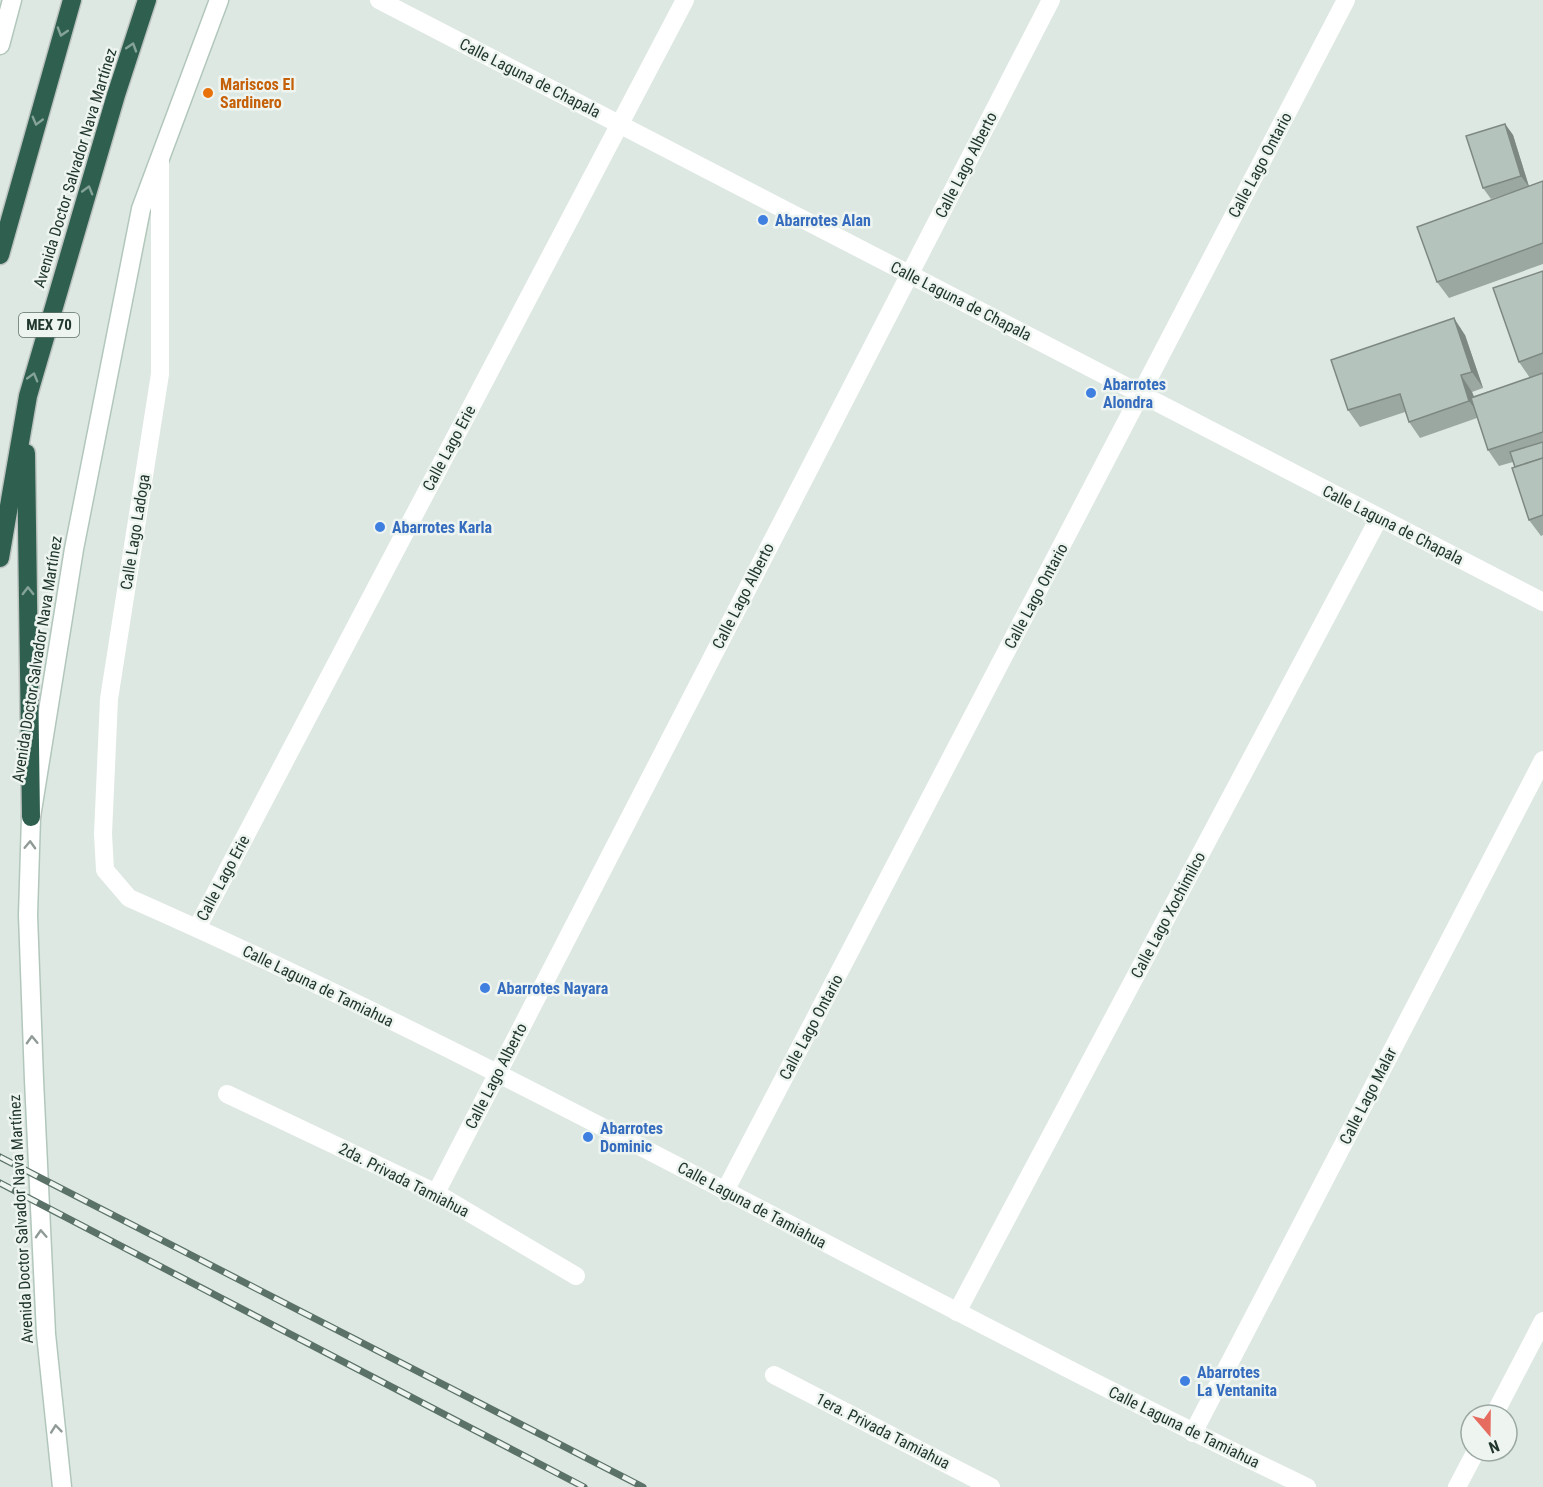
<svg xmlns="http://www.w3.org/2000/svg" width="1543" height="1487" font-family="'Roboto Condensed',sans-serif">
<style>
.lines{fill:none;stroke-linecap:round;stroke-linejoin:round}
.secondary-casing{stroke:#b2c7bc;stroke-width:21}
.highway-casing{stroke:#bcc3c0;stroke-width:21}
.street{stroke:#fff;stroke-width:18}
.secondary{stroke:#fff;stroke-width:18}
.highway{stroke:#2f604f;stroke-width:18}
.rail-casing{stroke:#5b7269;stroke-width:7}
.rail{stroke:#eef5f1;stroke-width:4.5;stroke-dasharray:14;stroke-linecap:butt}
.wall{fill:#9ba8a1}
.shaded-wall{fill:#7e8883}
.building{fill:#b4c3bb;stroke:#7e8883;stroke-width:1.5}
.oneway{stroke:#85a398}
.oneway2{stroke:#909b96}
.food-dot{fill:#e8710a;stroke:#eef5f1;stroke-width:2}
.shop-dot{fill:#3f7fe0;stroke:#eef5f1;stroke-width:2}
.labels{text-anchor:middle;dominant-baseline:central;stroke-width:5;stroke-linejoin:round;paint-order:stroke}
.shield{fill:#eef5f1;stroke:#5e7068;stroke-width:1.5}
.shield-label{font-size:15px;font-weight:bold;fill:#21372e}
.street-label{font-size:16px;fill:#21372e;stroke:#eef5f1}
.food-label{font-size:16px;font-weight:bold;fill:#c56008;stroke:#eef5f1;text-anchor:start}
.shop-label{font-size:16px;font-weight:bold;fill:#366cbe;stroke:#eef5f1;text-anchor:start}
</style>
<rect width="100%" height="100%" fill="#dee8e2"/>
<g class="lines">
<defs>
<g id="secondary">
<path d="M0,45L12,0"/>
<path d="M62,1487L46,1334L34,1080L28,915L31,817L74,549L141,209L219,0"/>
</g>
<g id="highway">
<path d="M0,255L72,0"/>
<path d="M26,453L31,817"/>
<path d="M0,558L28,396L116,95L147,0"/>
</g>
</defs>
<use href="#secondary" class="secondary-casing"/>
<use href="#highway" class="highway-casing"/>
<g class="street">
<path d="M379,0L1543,602"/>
<path d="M160,160V374L109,699L103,834L105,870L129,898C531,1075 911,1298 1307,1487"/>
<path d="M197,928L685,0"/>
<path d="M227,1094L436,1193L576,1276"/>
<path d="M725,1191L1346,0"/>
<path d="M436,1193L1051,0"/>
<path d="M957,1312L1379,518"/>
<path d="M774,1375L991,1487"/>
<path d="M1494,1415L1543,1321"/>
<path d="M1193,1433L1543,760"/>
<path d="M1457,1487L1476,1451"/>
</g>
<use href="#secondary" class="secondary"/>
<use href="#highway" class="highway"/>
<defs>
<g id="rail">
<path d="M0,1157L643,1487"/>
<path d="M0,1183L584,1487"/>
</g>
</defs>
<use href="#rail" class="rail-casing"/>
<use href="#rail" class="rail"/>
</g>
<g class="wall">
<path d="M1505,124L1513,135L1529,186L1543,181V264L1449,298L1437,282L1518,190L1491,199L1483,188Z"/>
<path d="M1543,271V535L1541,536L1529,520L1513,462L1499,466L1488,450L1477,418L1420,438L1409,422L1405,412L1360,427L1348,410L1465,335L1483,388L1472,392L1474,396L1530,378L1519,362Z"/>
</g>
<g class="shaded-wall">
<path d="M1505,124L1513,135L1529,187L1521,176Z"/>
<path d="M1454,318L1465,335L1483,388L1472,372Z"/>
<path d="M1461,375L1472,392L1481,417L1469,401Z"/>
</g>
<g class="building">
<path d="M1505,124L1521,176L1483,188L1466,136Z"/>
<path d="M1543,181V243L1437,282L1417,227Z"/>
<path d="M1543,271V353L1519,362L1493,288Z"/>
<path d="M1454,318L1472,372L1461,375L1469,401L1409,422L1400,394L1348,410L1331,360Z"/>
<path d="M1543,373V432L1488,450L1471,398Z"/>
<path d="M1543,442V458L1515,467L1510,452Z"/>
<path d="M1543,458V515L1529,520L1512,468Z"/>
</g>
<defs><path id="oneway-chevron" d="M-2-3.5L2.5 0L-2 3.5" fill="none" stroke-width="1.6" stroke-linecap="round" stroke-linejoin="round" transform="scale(1.5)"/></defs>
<g class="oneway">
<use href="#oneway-chevron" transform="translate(62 32) rotate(107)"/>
<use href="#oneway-chevron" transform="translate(132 47) rotate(-72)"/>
<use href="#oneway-chevron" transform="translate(37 121) rotate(105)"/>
<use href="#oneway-chevron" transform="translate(88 190) rotate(-74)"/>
<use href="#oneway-chevron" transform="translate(33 377) rotate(-74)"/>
<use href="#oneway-chevron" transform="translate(28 591) rotate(-91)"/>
</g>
<g class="oneway2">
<use href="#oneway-chevron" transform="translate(30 845) rotate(-88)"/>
<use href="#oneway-chevron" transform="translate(32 1040) rotate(-92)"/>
<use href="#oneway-chevron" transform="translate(41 1234) rotate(-93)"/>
<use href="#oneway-chevron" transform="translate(56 1429) rotate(-96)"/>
</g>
<circle class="food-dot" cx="208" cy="93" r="6"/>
<g class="shop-dot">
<circle cx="763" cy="220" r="6"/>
<circle cx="1091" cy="393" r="6"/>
<circle cx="380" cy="527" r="6"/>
<circle cx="485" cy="988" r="6"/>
<circle cx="588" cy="1137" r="6"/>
<circle cx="1185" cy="1381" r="6"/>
</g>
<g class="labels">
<rect class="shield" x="19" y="313" width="60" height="24" rx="4.5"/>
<g class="shield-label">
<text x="49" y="325">MEX 70</text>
</g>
<g class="street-label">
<text transform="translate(530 78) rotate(27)">Calle Laguna de Chapala</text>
<text transform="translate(966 165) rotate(-63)">Calle Lago Alberto</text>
<text transform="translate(1260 165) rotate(-62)">Calle Lago Ontario</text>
<text transform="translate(75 168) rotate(-73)">Avenida Doctor Salvador Nava Martínez</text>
<text transform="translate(961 301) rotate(27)">Calle Laguna de Chapala</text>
<text transform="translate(449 448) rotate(-62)">Calle Lago Erie</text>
<text transform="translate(1393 525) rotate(27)">Calle Laguna de Chapala</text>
<text transform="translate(135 532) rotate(-81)">Calle Lago Ladoga</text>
<text transform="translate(743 596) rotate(-63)">Calle Lago Alberto</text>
<text transform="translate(1036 596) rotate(-62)">Calle Lago Ontario</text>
<text transform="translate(37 659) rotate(-81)">Avenida Doctor Salvador Nava Martínez</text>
<text transform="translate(223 878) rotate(-62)">Calle Lago Erie</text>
<text transform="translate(1168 915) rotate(-62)">Calle Lago Xochimilco</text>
<text transform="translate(318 986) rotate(26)">Calle Laguna de Tamiahua</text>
<text transform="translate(811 1027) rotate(-62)">Calle Lago Ontario</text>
<text transform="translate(496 1076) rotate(-63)">Calle Lago Alberto</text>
<text transform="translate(1368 1096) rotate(-63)">Calle Lago Malar</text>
<text transform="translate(404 1180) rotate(27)">2da. Privada Tamiahua</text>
<text transform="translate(752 1205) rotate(28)">Calle Laguna de Tamiahua</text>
<text transform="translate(21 1219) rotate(-93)">Avenida Doctor Salvador Nava Martínez</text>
<text transform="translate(1184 1427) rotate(26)">Calle Laguna de Tamiahua</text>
<text transform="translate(883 1431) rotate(27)">1era. Privada Tamiahua</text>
</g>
<g class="food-label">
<text x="220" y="84">Mariscos El<tspan x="220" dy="18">Sardinero</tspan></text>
</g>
<g class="shop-label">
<text x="775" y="220">Abarrotes Alan</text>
<text x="1103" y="384">Abarrotes<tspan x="1103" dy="18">Alondra</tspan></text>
<text x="392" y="527">Abarrotes Karla</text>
<text x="497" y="988">Abarrotes Nayara</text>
<text x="600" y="1128">Abarrotes<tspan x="600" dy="18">Dominic</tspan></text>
<text x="1197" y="1372">Abarrotes<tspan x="1197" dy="18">La Ventanita</tspan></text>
</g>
</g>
<g transform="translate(1489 1433) rotate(160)"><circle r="28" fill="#eef5f1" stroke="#9ca9a3" stroke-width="1.5"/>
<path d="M0-4.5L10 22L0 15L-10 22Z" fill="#e66c5f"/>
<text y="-9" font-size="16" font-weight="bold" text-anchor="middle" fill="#21372e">N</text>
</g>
</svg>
